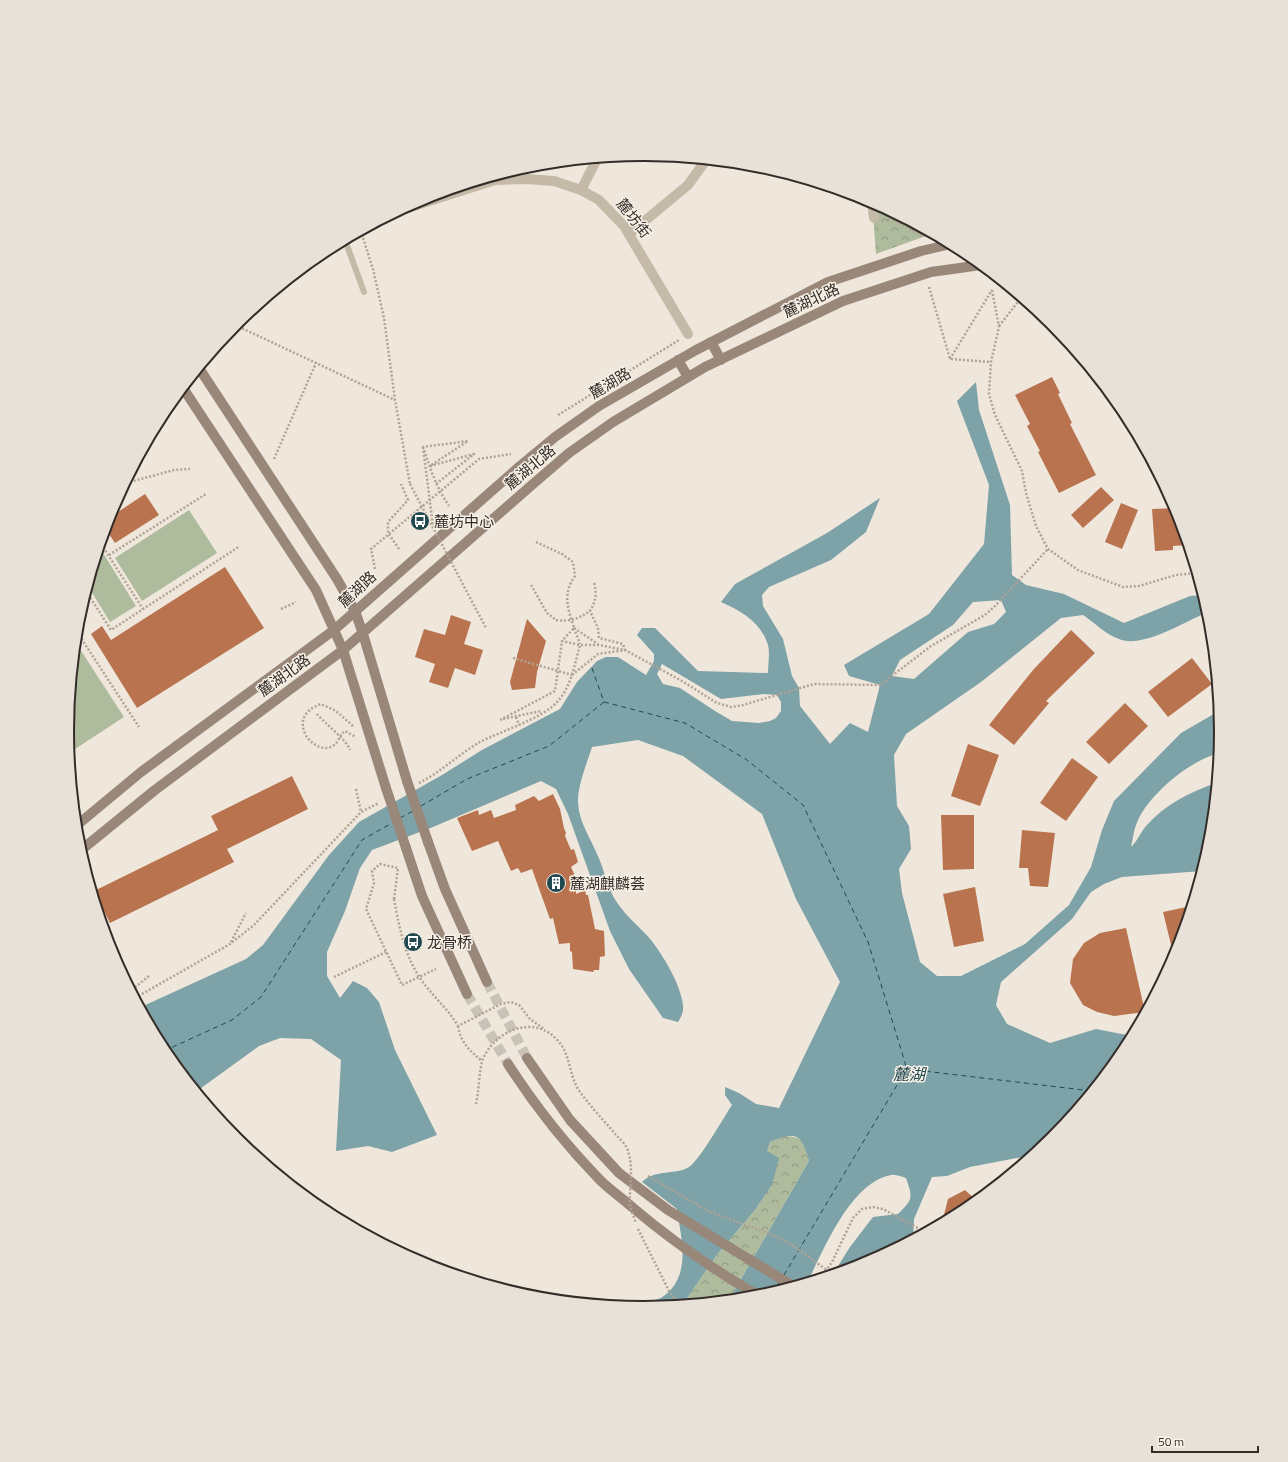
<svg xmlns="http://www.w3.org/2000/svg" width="1288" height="1462" font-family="'Titillium Web','Noto Sans SC',sans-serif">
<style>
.forest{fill:url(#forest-crowns)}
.pitch{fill:#aebc9d}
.water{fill:#7da2a8;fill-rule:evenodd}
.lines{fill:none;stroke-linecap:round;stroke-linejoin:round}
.ferry{stroke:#224850;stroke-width:1;stroke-dasharray:5 4;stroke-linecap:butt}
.building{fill:#b9744f}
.secondary-tunnel{stroke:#c9c2b7;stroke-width:10;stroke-dasharray:10 5;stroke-linecap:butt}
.path{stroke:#b1a393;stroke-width:2.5;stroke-dasharray:2 2;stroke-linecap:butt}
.lane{stroke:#c5b9a8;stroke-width:6}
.street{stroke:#c5b9a8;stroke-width:10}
.secondary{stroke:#99887a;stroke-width:10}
.path-bridge{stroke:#b1a393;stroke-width:2.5;stroke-dasharray:2 2;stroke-linecap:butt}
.secondary-bridge{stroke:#99887a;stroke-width:10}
.labels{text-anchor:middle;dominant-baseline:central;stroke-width:3;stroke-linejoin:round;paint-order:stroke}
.street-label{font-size:15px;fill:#332c28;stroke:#f7f1e7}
.poi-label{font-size:15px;fill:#332c28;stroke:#f7f1e7;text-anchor:start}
.water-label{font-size:16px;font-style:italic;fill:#224850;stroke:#f7f1e7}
.rim{fill:none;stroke:#332c28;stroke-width:2}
</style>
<defs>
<pattern id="forest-crowns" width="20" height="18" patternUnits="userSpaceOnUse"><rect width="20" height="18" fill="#aebc9d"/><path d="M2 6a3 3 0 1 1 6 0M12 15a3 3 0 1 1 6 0" fill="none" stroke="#8e9980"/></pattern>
</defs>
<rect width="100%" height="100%" fill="#efe7db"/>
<g class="forest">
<path d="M872,202L934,235L923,237L876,254Z"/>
<path d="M784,1136C805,1137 804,1142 809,1161L729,1300L683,1304L716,1256L755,1210L772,1185L767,1151L770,1142Z"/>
</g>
<g class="pitch">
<path d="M189,510L217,553L142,601L115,558Z"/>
<path d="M103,553L136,606L110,622L88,586L97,557Z"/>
<path d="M76,643L124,717L69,753L67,731Z"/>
</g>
<path class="water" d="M976,382L979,410L1010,505L1012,575L1026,585L1064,594L1124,623L1190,596L1203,595L1208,612C1186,621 1142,649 1119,639C1106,635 1094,622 1083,615L1061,618L981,682L906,734L894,755L897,806L909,826L911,849L899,869L902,893L920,962L937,976H961L1025,944L1069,905L1091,867L1102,830L1114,801L1181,733L1219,711L1221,731L1219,753C1189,761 1151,793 1138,820C1134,828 1133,839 1131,847C1137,842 1141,831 1147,825C1166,804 1190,792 1216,783L1210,844L1202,871L1122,877L1104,884L1091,892L1072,919L1001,982L996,1005L1007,1024L1050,1043L1096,1029L1132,1036L1124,1052L1052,1139L1033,1155L970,1167L947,1176L932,1177L914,1219L913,1238L865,1264L833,1274L850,1247L873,1217L898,1214C913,1199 913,1198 906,1178C902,1177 896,1174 891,1175C851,1182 824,1249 808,1281L756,1297L729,1300L809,1161C802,1134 796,1131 770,1142L767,1151L779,1158L772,1185L755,1210L716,1256L683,1304L644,1308L634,1307L637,1305C644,1303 655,1301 661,1298C693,1277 681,1239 677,1209L642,1182C655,1169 677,1175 689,1167C699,1161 724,1117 732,1105L725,1095V1087L739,1093L756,1104L779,1108L840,982L796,899L762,814L683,756L638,740L592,747C587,763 577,787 578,803C579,822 590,837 597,854C605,870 607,889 618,904C627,917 641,928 651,940C664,957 680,983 683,1005C684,1012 681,1017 678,1022L663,1018L629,969L610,931L568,814L556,789L541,781L433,827L372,850L360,868L345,911L327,952V976L340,998L353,981L367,988L379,1002L395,1050L437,1135L392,1152L368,1146L336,1151L341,1060L311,1039L280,1038L259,1046L197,1091L164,1051L141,1007L246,959L263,945L329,855L359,822L442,775L482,750L560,709L577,682L597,661L606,657H618L646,675L654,661V654L637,635L642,628H655L698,671L768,673C768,665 770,653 768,645C761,622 741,611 721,602L735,584L827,533L880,498L866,532L831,560L769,587L762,595L763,606L783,639L792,676L799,688L800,706L830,744L850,723L868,732L880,685L849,676L844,665L929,614L984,544L989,485L957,401ZM1001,600L1006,612L994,624L968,632L914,679L892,676L900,660L953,625L973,602ZM662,664L721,699L764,694L777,695L781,702V711L776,718L770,721L759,723L732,721L715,711L680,688L663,684L657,674Z"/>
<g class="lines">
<g class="ferry">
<path d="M592,668L604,702L685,723L747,760L803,805L868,942L907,1069L1092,1091"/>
<path d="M421,806L467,779L549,746L604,702"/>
<path d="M400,818L413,811"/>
<path d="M164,1051L232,1020L261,997L362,840L392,823"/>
<path d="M784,1275L906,1070"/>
<path d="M773,1292L779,1283"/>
</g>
</g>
<g class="building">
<path d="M1052,377L1060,393L1058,394L1072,423L1070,424L1096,475L1059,493L1038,452L1040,451L1027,426L1030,424L1015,395Z"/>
<path d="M1101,487L1114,500L1083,528L1071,515Z"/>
<path d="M145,494L159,515L115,543L105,528L109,518Z"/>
<path d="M1121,503L1138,510L1122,549L1105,542Z"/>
<path d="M1176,508L1188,545L1173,546V550L1155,551L1152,509Z"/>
<path d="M225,567L264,628L137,708L91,634L102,626L111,640Z"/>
<path d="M451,615L471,622L464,644L483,650L475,675L455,668L448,688L429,682L435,664L415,657L424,629L445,635Z"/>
<path d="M527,619L546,641L537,672L535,688L512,690L510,682Z"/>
<path d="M1071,630L1095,653L1046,701L1049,703L1014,745L989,725L1033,670Z"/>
<path d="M1192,658L1212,684L1168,717L1148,692Z"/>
<path d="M1125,703L1148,726L1109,764L1086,742Z"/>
<path d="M968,744L999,755L980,806L951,796Z"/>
<path d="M1072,758L1098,777L1066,821L1040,803Z"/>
<path d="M292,776L308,809L227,849L234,862L110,923L94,891L218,830L211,816Z"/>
<path d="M553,794L560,809L564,828L566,833L565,836L571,850L574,849L578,862L571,867L576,878V894L585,890L586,895H588L595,929L604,931L605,956L600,957L599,970H594L593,972L573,969L572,952L570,951V943L559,944L553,918L550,919L532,869L521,873L518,868L511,871L498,841L472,851L457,818L478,810L479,815L491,810L494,818L516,810L515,805L534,796L539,801Z"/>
<path d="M941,815H974V869L943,870Z"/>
<path d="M1022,830L1055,833L1048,887L1030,886L1028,868H1019Z"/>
<path d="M975,887L984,941L954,947L943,894Z"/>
<path d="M1191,906L1177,952L1174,957L1163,912Z"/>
<path d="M1126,928L1145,1012L1114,1016L1097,1012L1083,1005L1070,983L1073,959L1084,943L1100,933Z"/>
<path d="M965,1190L977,1201L964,1211L942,1223L948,1199Z"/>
</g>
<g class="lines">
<g class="secondary-tunnel">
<path d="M487,982L527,1058"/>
<path d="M467,994L508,1064"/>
</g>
<g class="path">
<path d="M884,219L894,220L923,237"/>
<path d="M363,238L373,269L384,318L395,400L410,484"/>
<path d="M1007,286L1002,288L1017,294"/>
<path d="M929,287L950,359L991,362"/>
<path d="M992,290L999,327L991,362L989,394L995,415L1022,471L1026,493L1036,526L1048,549L1078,570L1123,587L1139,586L1176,575L1196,573"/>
<path d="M235,325L395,400"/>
<path d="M999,326L1021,298"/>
<path d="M950,359L992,290"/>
<path d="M558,415L679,340"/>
<path d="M274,459L316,363"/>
<path d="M126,483L174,470L190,469"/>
<path d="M436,484L474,454L430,466L468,441L423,447C431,470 435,485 449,506"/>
<path d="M536,542L562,554L573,562L575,576C562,594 568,609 574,628L562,641L580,645"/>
<path d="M101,544L143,609"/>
<path d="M399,549L388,533V522L408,500L401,484"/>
<path d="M109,555L206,494"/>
<path d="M375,569L371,549L479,459L511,454"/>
<path d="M531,585L547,613L556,620"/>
<path d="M86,591L111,630L240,546"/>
<path d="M281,609L296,602"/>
<path d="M574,628L598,644"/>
<path d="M574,628L580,644"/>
<path d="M77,632L139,727"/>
<path d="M513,658L572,675"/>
<path d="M572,675L598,654L625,650L623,644L599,638L598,628L590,611C596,601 597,594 594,582"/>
<path d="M317,714C325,724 346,739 350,750"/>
<path d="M516,717L519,725"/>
<path d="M503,719L541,711"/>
<path d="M500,720L555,691L562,641"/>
<path d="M353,726L336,711L321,704C283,717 313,757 333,746C339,742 339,735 345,731L356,737"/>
<path d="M419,783C441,772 459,754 480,742C501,731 544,718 558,701C571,687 575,663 580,645H599L625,650L682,681L717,703L731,707L743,705L814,684L880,685L931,646L985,615L995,606L1048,549"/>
<path d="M356,789L361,812"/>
<path d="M394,899L398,868L380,864L372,871L374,883L366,909L402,985L436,969"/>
<path d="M231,942L246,913"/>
<path d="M334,977L386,952"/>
<path d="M132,990L150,975"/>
<path d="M135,998L230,944L254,925L361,812L379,803"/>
<path d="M458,1026C461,1043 469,1050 482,1061"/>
<path d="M638,1229L670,1293L681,1304"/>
<path d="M821,1278L832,1262L853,1218L862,1209L873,1207L883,1209L925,1232"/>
</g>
<path class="lane" d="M345,240L364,292"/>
<g class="street">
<path d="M581,190L597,159"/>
<path d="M872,202L874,218"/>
<path d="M398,211L495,180L527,179L554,181L581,190L599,200L624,226L688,334"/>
<path d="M629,234L688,185L706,160"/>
</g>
<g class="secondary">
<path d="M711,342L721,360"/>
<path d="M678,360L688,377"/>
<path d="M199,368L337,579L355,611L363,634L407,781"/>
<path d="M183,388L316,590L343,650L386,788"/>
<path d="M76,826L141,772L334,630L520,466L555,437L599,406L696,350L828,282L921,251L951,244"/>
<path d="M428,842L445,889L487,982"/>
<path d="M406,848L422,896L467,994"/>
<path d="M80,851L155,790L343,650L533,484L569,453L613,422L705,367L843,301L931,272L981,265"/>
<path d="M527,1058L570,1120L619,1173L668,1210L793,1286"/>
<path d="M508,1064C535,1106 565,1144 600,1180C610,1190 622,1198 632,1207C672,1241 714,1270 759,1296"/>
</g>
<g class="path-bridge">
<path d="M423,447L433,526"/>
<path d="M410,484L486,628"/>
<path d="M556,620C570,622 578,619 590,611"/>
<path d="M394,899C399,926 404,954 420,978C431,995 446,1006 458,1026L501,1004L511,1002L519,1005L530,1019L544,1029"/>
<path d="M476,1104C479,1093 479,1068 483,1059C495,1030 536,1013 559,1042C571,1056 569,1077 580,1092C591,1107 605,1122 617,1136C621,1140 627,1146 628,1151C634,1169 629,1187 630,1205C631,1211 634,1217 636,1223"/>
<path d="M648,1176L710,1212L773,1235L794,1246L832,1274"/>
</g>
<g class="secondary-bridge">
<path d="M407,781L428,842"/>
<path d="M386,788L406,848"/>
</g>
</g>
<defs>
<symbol id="bus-disc" viewBox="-11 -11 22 22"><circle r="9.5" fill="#224850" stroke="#f7f1e7"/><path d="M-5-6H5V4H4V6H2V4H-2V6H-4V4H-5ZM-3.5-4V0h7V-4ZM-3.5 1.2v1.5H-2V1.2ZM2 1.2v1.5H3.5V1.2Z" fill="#fff"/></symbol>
<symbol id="building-disc" viewBox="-11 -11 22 22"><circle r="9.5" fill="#224850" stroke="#f7f1e7"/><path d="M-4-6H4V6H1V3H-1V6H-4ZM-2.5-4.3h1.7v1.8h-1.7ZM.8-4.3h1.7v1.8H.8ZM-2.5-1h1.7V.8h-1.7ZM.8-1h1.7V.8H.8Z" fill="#fff"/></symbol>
</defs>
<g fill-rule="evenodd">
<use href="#bus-disc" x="409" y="510" width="22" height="22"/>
<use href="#building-disc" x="545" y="872" width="22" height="22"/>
<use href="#bus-disc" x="402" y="931" width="22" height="22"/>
</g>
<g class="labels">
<g class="street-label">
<text transform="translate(634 218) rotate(52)">麓坊街</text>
<text transform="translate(811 300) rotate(-25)">麓湖北路</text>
<text transform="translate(610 383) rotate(-31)">麓湖路</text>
<text transform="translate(530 467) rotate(-40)">麓湖北路</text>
<text transform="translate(357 589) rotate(-43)">麓湖路</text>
<text transform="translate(284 675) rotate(-36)">麓湖北路</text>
</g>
<g class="poi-label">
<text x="434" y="521">麓坊中心</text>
<text x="570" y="883">麓湖麒麟荟</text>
<text x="427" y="942">龙骨桥</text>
</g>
<g class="water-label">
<text x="909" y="1074">麓湖</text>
</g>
</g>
<path d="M0 0H1288V1462H0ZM74 731a570 570 0 1 1 1140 0a570 570 0 1 1-1140 0Z" fill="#e7e1d8" fill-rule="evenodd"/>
<path class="rim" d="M74 731a570 570 0 1 1 1140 0a570 570 0 1 1-1140 0Z"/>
<path d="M1152 1446v6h106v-6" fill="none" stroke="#332c28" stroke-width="2"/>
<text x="1158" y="1446" font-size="12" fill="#332c28" stroke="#f7f1e7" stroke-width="3" paint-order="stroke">50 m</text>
</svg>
